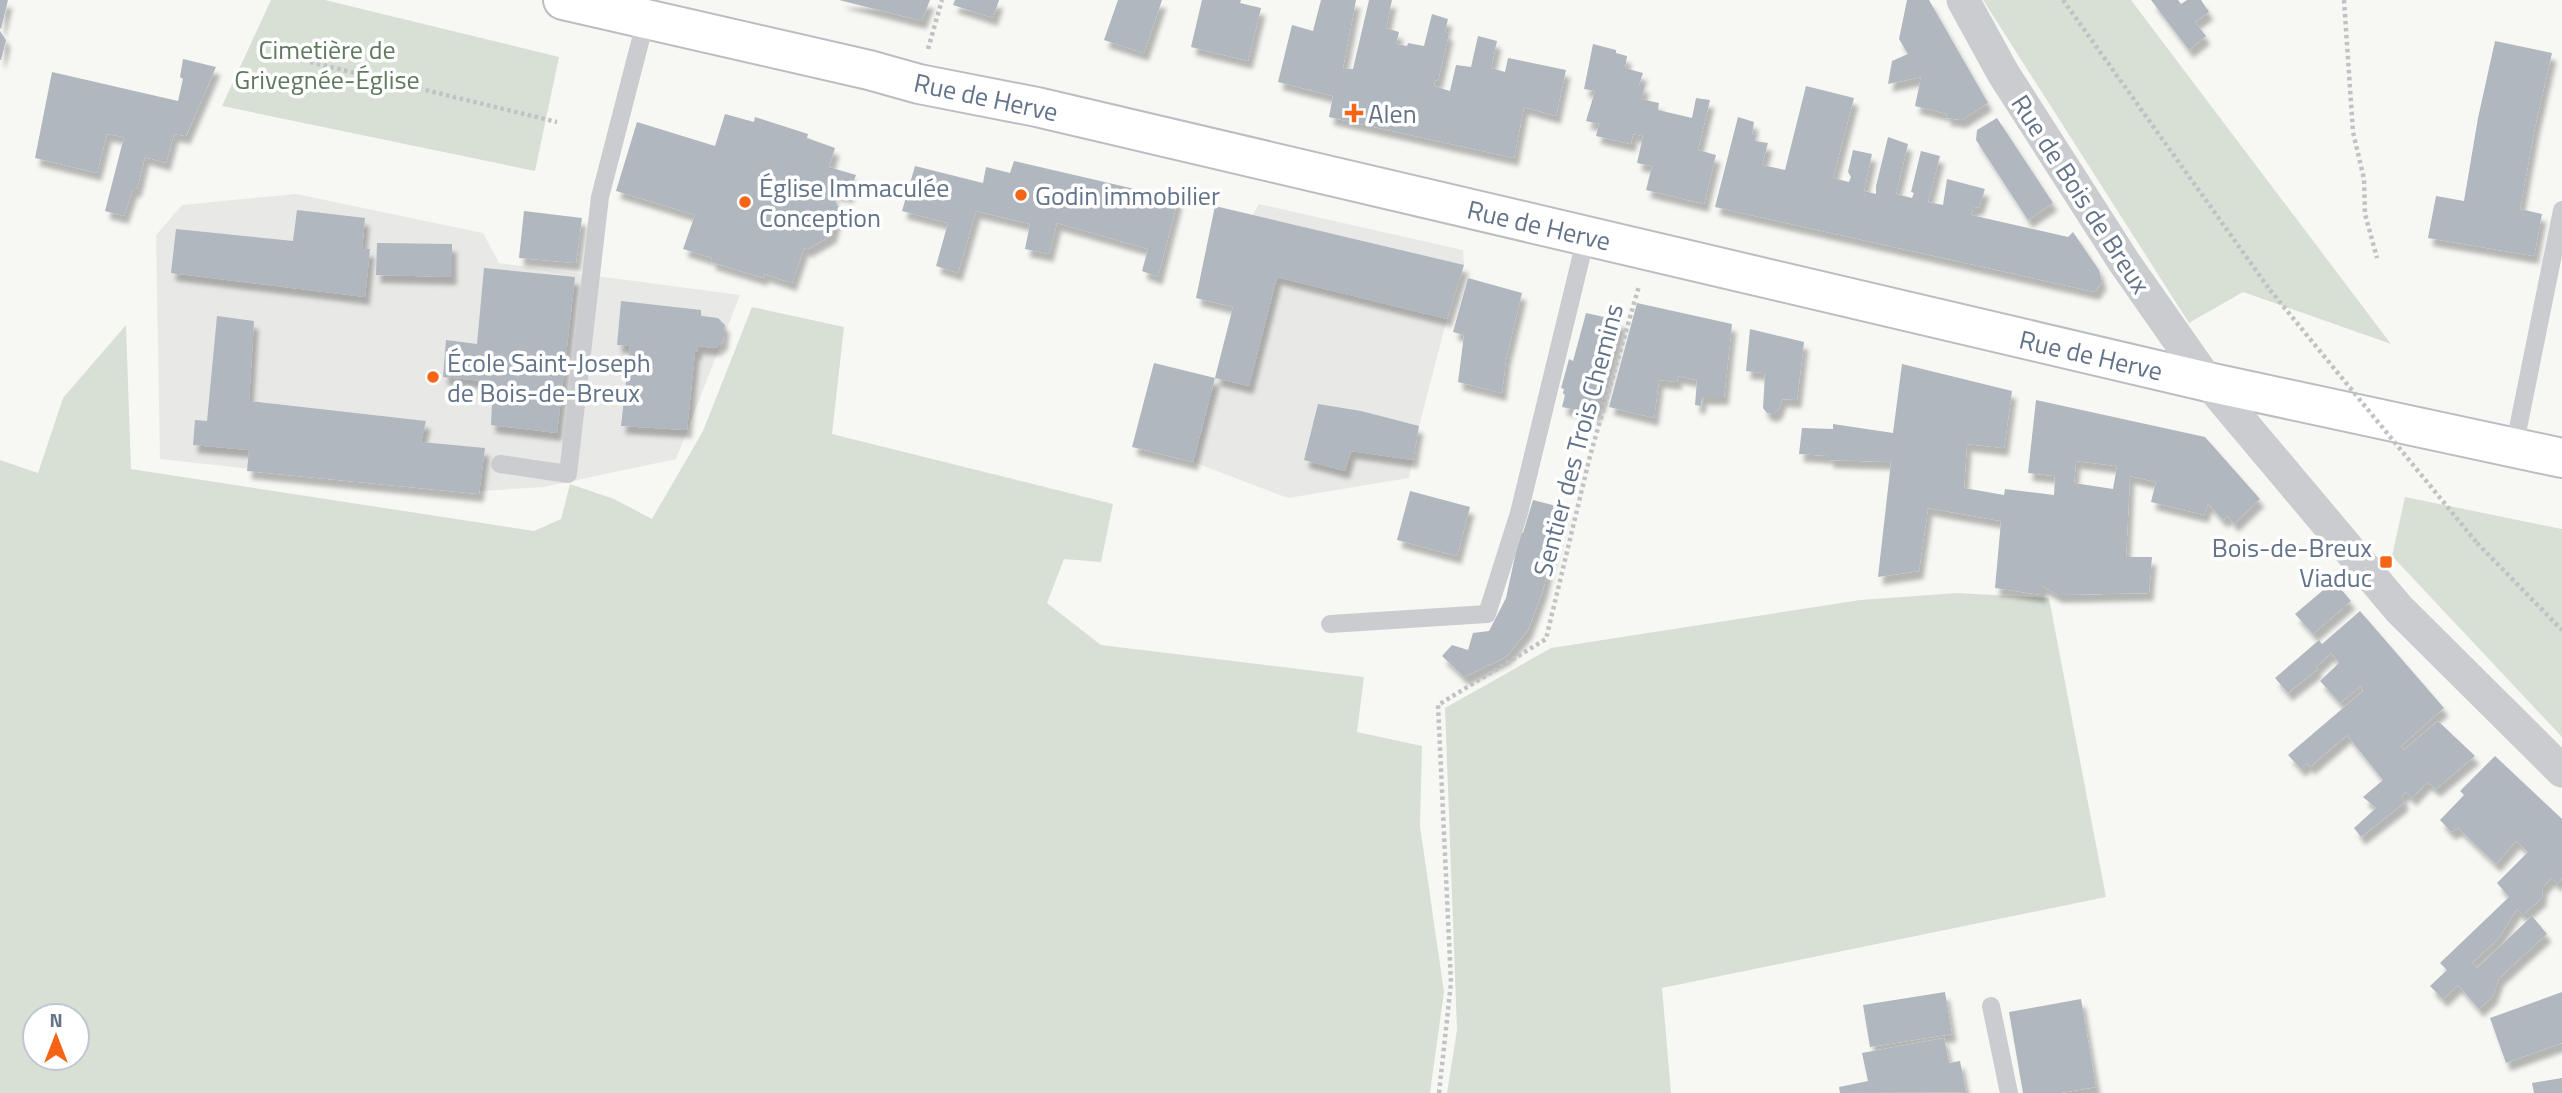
<svg xmlns="http://www.w3.org/2000/svg" width="2562" height="1093" font-family="'Titillium Web',sans-serif">
<style>
.built{fill:#e8e8e7}
.green{fill:#d8e0d5;fill-rule:evenodd}
.building{fill:#b0b7bf;fill-rule:evenodd;filter:url(#shadow)}
.lines{fill:none;stroke-linecap:round;stroke-linejoin:round}
.primary-casing{stroke:#babdc2;stroke-width:42}
.path{stroke:#c0c2c5;stroke-width:4.5;stroke-dasharray:3.5 3.5;stroke-linecap:butt}
.lane{stroke:#caccd0;stroke-width:18}
.street{stroke:#caccd0;stroke-width:33}
.primary{stroke:#fff;stroke-width:38}
.path-bridge{stroke:#c0c2c5;stroke-width:4.5;stroke-dasharray:3.5 3.5;stroke-linecap:butt}
.poi-dot{fill:#f66516;stroke:#fff;stroke-width:2.5}
.labels{text-anchor:middle;dominant-baseline:central;stroke-width:7;stroke-linejoin:round;paint-order:stroke}
.park-label{font-size:26px;fill:#617a5f;stroke:#fff}
.street-label{font-size:26px;fill:#637389;stroke:#fff}
.poi-label{font-size:26px;fill:#637389;stroke:#fff;text-anchor:start}
</style>
<defs>
<filter id="shadow"><feDropShadow dx="4.5" dy="8" stdDeviation="2" flood-color="#0004"/></filter>
</defs>
<rect width="100%" height="100%" fill="#f7f8f4"/>
<g class="built">
<path d="M296,194L483,233L499,263L740,295L676,459L544,487L465,492L160,459L156,235L182,205Z"/>
<path d="M1259,204L1463,250L1464,265L1447,319L1419,426L1409,478L1288,498L1193,462L1233,308L1252,216Z"/>
</g>
<g class="green">
<path d="M271,0H325L559,57L535,171L222,106Z"/>
<path d="M1983,0H2131L2391,344L2243,292L2189,323Z"/>
<path d="M752,307L844,327L832,434L1113,504L1101,562L1064,559L1047,603L1101,645L1364,677L1357,732L1422,746L1420,826L1444,992L1430,1093H0V460L38,473L63,398L126,325L131,469L534,531L561,519L570,484L614,499L652,519L703,431ZM35,1016H77V1058H35Z"/>
<path d="M2405,497L2562,529V737L2392,556Z"/>
<path d="M1957,593L2049,598L2106,897L1662,988L1671,1093H1447L1457,1030L1445,708L1551,648L1860,600Z"/>
</g>
<g class="building">
<path d="M0,0H8L1,29L0,28Z"/>
<path d="M839,0H930L922,21Z"/>
<path d="M955,0H999L993,18L953,5Z"/>
<path d="M1118,0H1162L1144,53L1104,40Z"/>
<path d="M1202,0H1241L1240,3L1261,8L1248,61L1191,47Z"/>
<path d="M1321,0H1356L1343,68L1353,69L1369,0H1392L1386,28L1399,32L1396,44L1407,46L1408,43L1424,46L1432,14L1448,19L1445,32L1449,33L1438,81L1435,80L1434,86L1450,91L1456,65L1471,67L1478,36L1497,41L1491,68L1505,72L1508,58L1566,70L1556,116L1524,107L1514,158L1329,117L1333,96L1278,82L1292,25L1313,31Z"/>
<path d="M1907,0H1929L1988,103L1962,120L1946,118L1947,114L1915,106L1921,77L1888,84L1892,61L1908,54L1899,39Z"/>
<path d="M2151,0H2178L2181,4L2187,0H2201L2209,12L2195,22L2206,36L2189,50Z"/>
<path d="M0,31L6,40L1,60H0Z"/>
<path d="M2495,41L2552,53L2535,127L2520,209L2542,214L2534,256L2428,238L2436,196L2464,201L2478,118Z"/>
<path d="M1593,44L1616,50V53L1627,56L1625,68L1643,73L1639,85H1645L1641,99L1659,103L1658,110L1692,118L1696,98L1710,100L1698,150L1716,155L1704,204L1646,190L1652,166L1637,163L1643,136L1633,134L1631,144L1596,136L1599,124L1586,121L1595,91L1584,89Z"/>
<path d="M183,59L216,67L186,136L174,134L166,163L145,157L137,189H133L124,216L105,211L124,137L107,134L97,173L35,158L52,72L178,101L183,79L180,77Z"/>
<path d="M1806,86L1854,98L1833,178L1849,182L1851,177L1848,172L1853,150L1872,154L1864,191L1876,194V186L1888,137L1908,144L1896,194L1912,198L1914,193L1911,192L1921,151L1940,156L1928,202L1943,205L1947,179L1985,189L1979,207L1973,208L1971,215L2068,237L2073,232L2099,270L2102,282L2095,292L1715,207L1738,117L1754,122L1752,134L1756,135L1755,141L1768,143L1762,165L1785,170Z"/>
<path d="M725,114L754,122L755,117L808,134L807,138L835,148L829,167L856,175L849,195L831,192L839,209L832,235L808,249L804,248L792,283L764,274L763,278L711,262L712,258L683,249L695,215L616,191L637,122L715,146Z"/>
<path d="M1997,118L2053,203L2028,220L1976,140L1977,130Z"/>
<path d="M1014,161L1178,199L1158,277L1142,271L1148,249L1057,223L1049,254L1025,249L1030,224L976,211L958,273L936,266L948,223L902,211L915,166L983,183L986,167L1010,173Z"/>
<path d="M1215,206L1464,265L1447,319L1277,277L1249,386L1215,378L1233,307L1196,298Z"/>
<path d="M297,210L365,218L362,249H370L365,297L171,273L176,229L293,241Z"/>
<path d="M524,211L582,218L576,263L519,258Z"/>
<path d="M377,243L452,244V277L376,275Z"/>
<path d="M484,268L575,277L557,433L491,425L493,382L443,377L446,340L477,344Z"/>
<path d="M1468,278L1522,293L1506,359L1502,393L1458,382L1464,335L1453,332Z"/>
<path d="M621,301L701,310V316L718,318L725,325L723,342L715,348L698,346L697,352H695L687,430L621,426L630,346L617,345Z"/>
<path d="M1637,303L1732,324L1724,397H1702L1701,406L1695,405L1697,380L1678,376L1677,382L1659,380L1654,418L1609,407Z"/>
<path d="M1586,313L1622,321L1601,404H1599L1596,414L1562,407L1565,395L1563,393L1564,389L1561,388L1569,359L1573,361Z"/>
<path d="M217,316L254,321L249,401L426,421L421,442L485,448L479,494L247,471L249,450L193,445L195,420L207,421Z"/>
<path d="M1750,329L1804,342L1797,400L1782,399L1779,409L1774,414L1767,413L1763,408L1765,373L1746,371Z"/>
<path d="M1154,363L1215,378L1193,462L1132,447Z"/>
<path d="M1902,364L2012,391L2004,448L1967,444L1964,488L2004,495L2005,489L2054,495L2055,476L2028,473L2036,400L2205,437L2260,499L2234,524L2228,516L2223,520L2208,504L2204,515L2151,502L2156,482L2130,476L2126,557H2152L2149,593L2058,595L2042,586V595L1995,588L2001,521L1928,508L1919,571L1878,577L1891,462L1829,460V456L1799,454L1802,428L1833,429V424L1893,433ZM2076,461L2117,466L2113,489L2074,483Z"/>
<path d="M1318,404L1361,411L1419,426L1413,460L1351,451L1345,471L1304,460Z"/>
<path d="M1410,491L1470,507L1457,556L1397,540Z"/>
<path d="M1533,500L1564,508L1543,590L1528,630L1506,657L1464,677L1442,656L1452,645L1468,650L1473,633L1489,631L1506,598L1520,533H1523Z"/>
<path d="M2334,581L2351,601L2313,634L2295,614Z"/>
<path d="M2360,611L2444,708L2401,746L2404,750L2438,721L2475,756L2436,789L2427,782L2412,798L2406,792L2401,796L2404,799L2403,804L2361,837L2354,828L2376,808L2363,797L2383,780L2347,735L2310,767L2307,763L2301,769L2288,755L2363,691L2361,686L2340,703L2320,681L2339,663L2331,653L2316,667L2318,669L2288,693L2275,678L2319,640L2322,644Z"/>
<path d="M2495,756L2562,819V878L2557,884L2551,878L2543,887L2542,898L2523,915L2517,909L2499,938L2472,963L2477,968L2532,916L2547,934L2499,978L2493,996L2479,1009L2458,985L2443,999L2430,986L2447,970L2440,963L2509,897L2497,883L2528,852L2516,841L2496,864L2458,828L2451,832L2440,820L2464,795L2460,791Z"/>
<path d="M1945,992L1952,1034L1870,1047L1863,1005Z"/>
<path d="M2562,992V1043L2506,1063L2490,1018Z"/>
<path d="M2081,999L2096,1087L2060,1093H2023L2009,1012Z"/>
<path d="M1944,1038L1949,1063L1960,1061L1966,1092L1840,1093L1839,1087L1868,1081L1862,1053Z"/>
<path d="M2562,1078V1093H2534L2532,1083Z"/>
</g>
<g class="lines">
<defs>
<path id="primary" d="M563,0L869,70L919,84L1037,107L2208,382L2562,458"/>
</defs>
<use href="#primary" class="primary-casing"/>
<g class="path">
<path d="M2063,0L2270,290"/>
<path d="M2344,0L2353,132L2364,179L2365,214L2377,258"/>
<path d="M928,49L942,0"/>
<path d="M310,62L557,122"/>
<path d="M2477,543L2562,630"/>
<path d="M1439,1093L1451,983L1438,705L1546,639L1590,456L1639,286"/>
</g>
<g class="lane">
<path d="M2514,448L2562,210"/>
<path d="M500,464L568,474L600,197L646,19"/>
<path d="M1330,624L1487,614L1519,513L1586,237"/>
<path d="M1991,1006L2009,1093"/>
</g>
<path class="street" d="M1963,0L2003,73L2124,262L2208,382L2399,609L2562,771"/>
<use href="#primary" class="primary"/>
<path class="path-bridge" d="M2270,290L2477,543"/>
</g>
<g class="poi-dot">
<path d="M1350.5 102.5h7v7h7v7h-7v7h-7v-7h-7v-7h7z"/>
<circle cx="1021" cy="195" r="7"/>
<circle cx="745" cy="202" r="7"/>
<circle cx="433" cy="377" r="7"/>
<rect x="2379" y="555" width="14" height="14" rx="3.5"/>
</g>
<g class="labels">
<g class="park-label">
<text x="327" y="49">Cimetière de<tspan x="327" dy="30">Grivegnée-Église</tspan></text>
</g>
<g class="street-label">
<text transform="translate(986 97) rotate(12)">Rue de Herve</text>
<text transform="translate(2081 194) rotate(57)">Rue de Bois de Breux</text>
<text transform="translate(1539 225) rotate(13)">Rue de Herve</text>
<text transform="translate(2091 355) rotate(13)">Rue de Herve</text>
<text transform="translate(1578 440) rotate(-75)">Sentier des Trois Chemins</text>
</g>
<g class="poi-label">
<text x="1368" y="113">Alen</text>
<text x="759" y="187">Église Immaculée<tspan x="759" dy="30">Conception</tspan></text>
<text x="1035" y="195">Godin immobilier</text>
<text x="447" y="362">École Saint-Joseph<tspan x="447" dy="30">de Bois-de-Breux</tspan></text>
<text x="2372" y="547" text-anchor="end">Bois-de-Breux<tspan x="2372" dy="30">Viaduc</tspan></text>
</g>
</g>
<g transform="translate(56 1037)"><circle r="33" fill="#ffffff" stroke="#c1c7d0" stroke-width="2"/>
<path d="M0-5L12 26L0 18L-12 26Z" fill="#f66516"/>
<text y="-10" font-size="19" font-weight="bold" text-anchor="middle" fill="#637389">N</text>
</g>
</svg>
